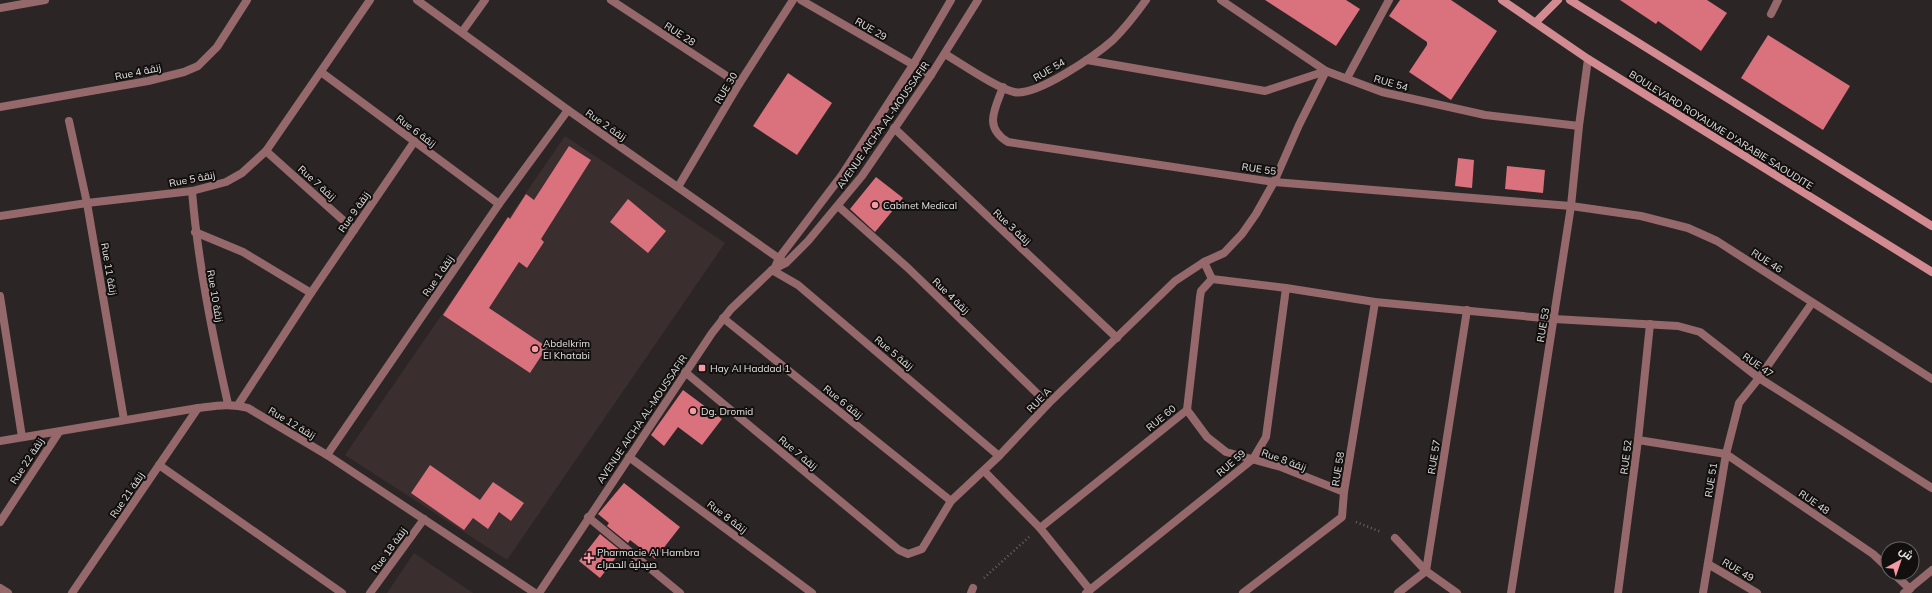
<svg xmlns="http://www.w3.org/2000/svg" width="1932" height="593" font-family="Mulish,Cairo,sans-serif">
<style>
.built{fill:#3a2e2f}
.building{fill:#d9727d}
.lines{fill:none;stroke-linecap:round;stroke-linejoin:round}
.path{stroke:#6a6464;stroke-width:2.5;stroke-dasharray:1 3;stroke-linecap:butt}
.service{stroke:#95686b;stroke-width:8}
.pedestrian{stroke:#95686b;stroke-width:8}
.minor{stroke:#95686b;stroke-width:8}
.tertiary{stroke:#95686b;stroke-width:8}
.secondary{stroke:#d38b91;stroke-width:8}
.poi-dot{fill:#f49aa2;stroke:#120f0f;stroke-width:1.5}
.labels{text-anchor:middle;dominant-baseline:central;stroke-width:4;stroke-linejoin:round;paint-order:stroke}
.street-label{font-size:10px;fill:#e5e1e1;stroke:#120f0f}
.poi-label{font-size:10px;fill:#e5e1e1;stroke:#120f0f;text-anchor:start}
</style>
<rect width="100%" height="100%" fill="#2c2525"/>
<g class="built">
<path d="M565,136L725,243L507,560L345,455Z"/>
<path d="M414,553L473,593H387Z"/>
</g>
<g class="building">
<path d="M1265,0H1346L1360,9L1336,46Z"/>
<path d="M1400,0H1451L1497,31L1451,100L1409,72L1427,45V42L1389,16Z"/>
<path d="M1620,0H1707L1727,13L1701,51L1658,21L1656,24Z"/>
<path d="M1768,35L1850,86L1823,130L1741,78Z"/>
<path d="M788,73L832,103L797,155L753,126Z"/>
<path d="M569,146L591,160L541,239L544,242L527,268L519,262L489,308L547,347L530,373L443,315L508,217L510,219L526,194L534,200Z"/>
<path d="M1458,158L1474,160L1472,188L1455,186Z"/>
<path d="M1507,166L1545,170L1543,193L1505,189Z"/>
<path d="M876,177L903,198L875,232L850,209Z"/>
<path d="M628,199L666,231L648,253L610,222Z"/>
<path d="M683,390L722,419L702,445L678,427L664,446L651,435Z"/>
<path d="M430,465L480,500L493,482L524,503L511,521L499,512L488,529L473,518L464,530L411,493Z"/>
<path d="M624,483L680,527L655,559L630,540L628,543L607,526L609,523L598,514Z"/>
<path d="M600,534L621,551L600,578L579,561Z"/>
</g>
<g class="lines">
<g class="path">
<path d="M1356,522L1381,532"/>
<path d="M984,578L1029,537"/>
</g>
<path class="service" d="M1771,14L1778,0"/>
<g class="pedestrian">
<path d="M1087,60L1265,91L1326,71"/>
<path d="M1274,182L1299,125L1326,71"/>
<path d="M772,270L798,285L999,456"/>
<path d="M311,293L414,142"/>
<path d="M723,318L951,501"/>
<path d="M629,457L812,593"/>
</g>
<g class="minor">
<path d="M417,0L568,110L784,262"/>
<path d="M611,0L739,84"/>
<path d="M801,0L931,75"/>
<path d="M1221,0L1326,71L1382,92L1485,115L1579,126"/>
<path d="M0,8L45,0"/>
<path d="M462,32L485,0"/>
<path d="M945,54C962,64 996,88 1014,92C1036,97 1096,55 1113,40C1125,28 1136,14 1146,0"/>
<path d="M321,72L499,204"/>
<path d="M1347,78L1389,0"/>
<path d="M1003,87C995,109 983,127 1008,142L1274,182L1571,206L1641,216L1688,228L1717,241L1932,379"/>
<path d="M0,107L148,81L184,72L198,66L217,47L247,0"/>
<path d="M69,121L87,203L124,420"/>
<path d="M894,128L1117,338"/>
<path d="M266,151L354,230"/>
<path d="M678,187L739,84L793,0"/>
<path d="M192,191C198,263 212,333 228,404"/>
<path d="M838,206L908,268L1048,404"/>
<path d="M0,216L87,203L192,191L226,182L242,173L266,151L370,0"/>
<path d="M195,232L243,252L311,293L238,405"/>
<path d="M1204,262L1212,279"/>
<path d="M1212,279L1286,288L1375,302L1554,319L1678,326L1700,332L1759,378L1932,488"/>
<path d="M0,296L22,437"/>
<path d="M685,372L899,550L908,554L922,549L951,501L999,456L1048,404L1175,281L1204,262L1224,253L1242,234L1256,214L1274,182"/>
<path d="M1187,410L1207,437L1226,452L1281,467L1344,492"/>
<path d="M1638,440L1726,454L1873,554L1888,568"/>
<path d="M0,441L198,408C215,406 231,403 248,408L327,455L535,593"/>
<path d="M327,455L499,204L568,110"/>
<path d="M159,465L342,593"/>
<path d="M984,471L1040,528L1090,590"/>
<path d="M588,517L680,593"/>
<path d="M0,522L59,432"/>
<path d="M1040,528L1187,410L1200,297L1201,291L1212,279"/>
<path d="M1395,538L1426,571L1457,593"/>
<path d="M1708,564L1757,593"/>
<path d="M1893,573L1910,589"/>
<path d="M0,588L8,593"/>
<path d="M72,593L198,408"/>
<path d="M370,593L424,519"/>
<path d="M971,593L973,588"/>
<path d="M1086,593L1253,459L1266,437L1286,288"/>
<path d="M1243,593L1342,517L1344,492L1375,302"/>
<path d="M1398,593L1426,571L1467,310"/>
<path d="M1511,593L1571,206L1579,126L1588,59"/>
<path d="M1618,593L1638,440L1650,324"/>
<path d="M1703,593L1726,454L1739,403L1759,378L1812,303"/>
<path d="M1904,593L1932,570"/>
</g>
<g class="tertiary">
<path d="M775,267L779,258L842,175L913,65L951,0"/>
<path d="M539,593L712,333L731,309L772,270L786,263L808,241L862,176L931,75L978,0"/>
</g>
<g class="secondary">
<path d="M1502,0L1588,59L1932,272"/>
<path d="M1570,0L1932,226"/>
<path d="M1536,22L1558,0"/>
</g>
</g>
<g class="poi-dot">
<circle cx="875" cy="205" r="4"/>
<circle cx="535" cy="349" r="4"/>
<rect x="698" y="364" width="8" height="8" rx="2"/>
<circle cx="693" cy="411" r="4"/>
<path d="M587 552h4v4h4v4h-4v4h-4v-4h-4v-4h4z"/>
</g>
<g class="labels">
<g class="street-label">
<text transform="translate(871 29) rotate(30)">RUE 29</text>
<text transform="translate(680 34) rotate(33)">RUE 28</text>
<text transform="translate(1049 70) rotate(-30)">RUE 54</text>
<text transform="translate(138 72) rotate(-12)">Rue 4 زنقة</text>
<text transform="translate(1391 83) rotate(16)">RUE 54</text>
<text transform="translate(726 88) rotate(-59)">RUE 30</text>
<text transform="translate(606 125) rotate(35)">Rue 2 زنقة</text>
<text transform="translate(883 125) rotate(-55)">AVENUE AICHA AL-MOUSSAFIR</text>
<text transform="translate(1721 130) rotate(32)">BOULEVARD ROYAUME D'ARABIE SAOUDITE</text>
<text transform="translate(416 131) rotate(37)">Rue 6 زنقة</text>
<text transform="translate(1259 169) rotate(8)">RUE 55</text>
<text transform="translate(192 179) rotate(-11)">Rue 5 زنقة</text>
<text transform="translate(317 183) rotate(42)">Rue 7 زنقة</text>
<text transform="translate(354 212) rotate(-55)">Rue 9 زنقة</text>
<text transform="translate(1012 227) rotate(43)">Rue 3 زنقة</text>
<text transform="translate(1767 261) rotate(33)">RUE 46</text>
<text transform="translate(109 269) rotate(80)">Rue 11 زنقة</text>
<text transform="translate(438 276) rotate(-56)">Rue 1 زنقة</text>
<text transform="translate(215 296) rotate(80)">Rue 10 زنقة</text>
<text transform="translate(951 296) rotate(44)">Rue 4 زنقة</text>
<text transform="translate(1543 325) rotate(-81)">RUE 53</text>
<text transform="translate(894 353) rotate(40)">Rue 5 زنقة</text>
<text transform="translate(1758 365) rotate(35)">RUE 47</text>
<text transform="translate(1039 400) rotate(-46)">RUE A</text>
<text transform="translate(843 402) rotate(39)">Rue 6 زنقة</text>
<text transform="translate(1161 418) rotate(-39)">RUE 60</text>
<text transform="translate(642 419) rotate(-56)">AVENUE AICHA AL-MOUSSAFIR</text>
<text transform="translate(292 423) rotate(31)">Rue 12 زنقة</text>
<text transform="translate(798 453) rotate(40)">Rue 7 زنقة</text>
<text transform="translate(1434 457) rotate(-81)">RUE 57</text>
<text transform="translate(1626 457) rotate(-83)">RUE 52</text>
<text transform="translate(1284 460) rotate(20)">Rue 8 زنقة</text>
<text transform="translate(27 461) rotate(-57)">Rue 22 زنقة</text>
<text transform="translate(1231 463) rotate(-41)">RUE 59</text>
<text transform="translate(1338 469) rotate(-81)">RUE 58</text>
<text transform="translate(1711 480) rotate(-81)">RUE 51</text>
<text transform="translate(127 495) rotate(-56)">Rue 21 زنقة</text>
<text transform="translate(1814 502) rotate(34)">RUE 48</text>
<text transform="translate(727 517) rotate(37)">Rue 8 زنقة</text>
<text transform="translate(389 550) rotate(-54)">Rue 18 زنقة</text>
<text transform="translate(1738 570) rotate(31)">RUE 49</text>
</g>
<g class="poi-label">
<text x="883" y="205">Cabinet Medical</text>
<text x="543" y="343">Abdelkrim<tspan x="543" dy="12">El Khatabi</tspan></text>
<text x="710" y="368">Hay Al Haddad 1</text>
<text x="701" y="411">Dg. Dromid</text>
<text x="597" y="552">Pharmacie Al Hambra<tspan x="597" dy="12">صيدلية الحمراء</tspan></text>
</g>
</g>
<g transform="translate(1900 561) rotate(40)"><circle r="19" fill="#120f0f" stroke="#666363"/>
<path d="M0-3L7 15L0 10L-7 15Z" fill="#f49aa2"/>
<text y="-6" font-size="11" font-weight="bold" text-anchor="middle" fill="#e5e1e1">ش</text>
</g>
</svg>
